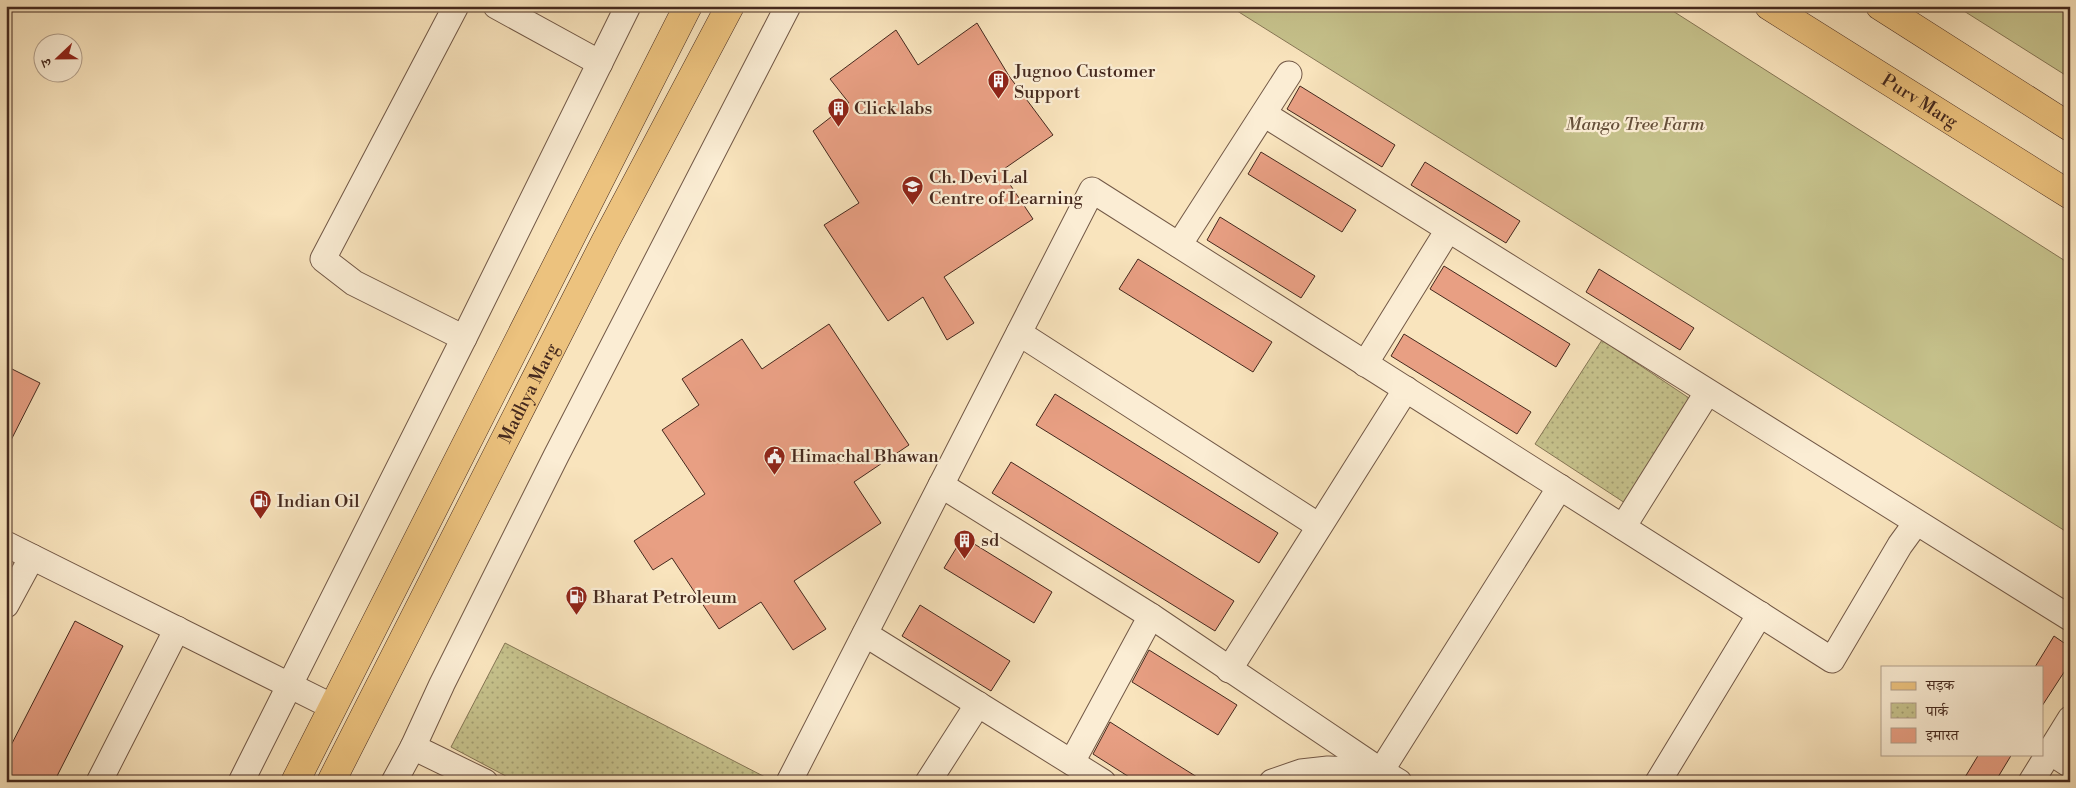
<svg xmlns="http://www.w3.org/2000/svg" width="2076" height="788" font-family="'Libre Bodoni','Noto Serif Devanagari',serif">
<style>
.park{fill:url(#park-dots);stroke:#867655}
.garden{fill:#c6c28c;stroke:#867655}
.building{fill:#e89f83;stroke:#45291e}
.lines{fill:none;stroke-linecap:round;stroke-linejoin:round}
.minor-casing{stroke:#725846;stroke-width:27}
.major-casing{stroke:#45291e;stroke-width:29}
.minor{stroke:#fbedd4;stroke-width:25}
.major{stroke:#ecc27e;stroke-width:28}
.labels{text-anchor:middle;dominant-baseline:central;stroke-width:4.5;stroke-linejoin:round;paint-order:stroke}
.poi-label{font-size:18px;fill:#45291e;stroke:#fbedd4;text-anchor:start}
.street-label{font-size:18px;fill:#45291e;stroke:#fbedd4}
.park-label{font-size:18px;font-style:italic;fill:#654f3a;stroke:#fbedd4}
</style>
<defs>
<pattern id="park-dots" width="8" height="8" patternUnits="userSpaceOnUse" patternTransform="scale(1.25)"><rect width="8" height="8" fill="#c6c28c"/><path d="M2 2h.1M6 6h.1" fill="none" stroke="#a39e72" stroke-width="1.8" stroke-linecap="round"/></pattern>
</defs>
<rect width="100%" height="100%" fill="#f9e4bd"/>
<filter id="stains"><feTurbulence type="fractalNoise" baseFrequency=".004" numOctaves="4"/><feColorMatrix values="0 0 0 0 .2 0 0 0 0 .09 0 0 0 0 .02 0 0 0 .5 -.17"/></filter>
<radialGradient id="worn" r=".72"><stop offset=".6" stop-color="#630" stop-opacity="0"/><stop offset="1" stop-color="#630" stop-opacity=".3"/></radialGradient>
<g class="park">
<path d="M1602,340L1692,400L1625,503L1535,444Z"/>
<path d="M505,643L765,777L762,782H517L451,747Z"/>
</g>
<g class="garden">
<path d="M1235,6H1665L2070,264V534L1234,9Z"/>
<path d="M1956,6H2070V78Z"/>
</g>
<g class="building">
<path d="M977,23L1009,76L1053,135L1001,171L1033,219L944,277L974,323L947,340L923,297L888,321L824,225L859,203L813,131L849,103L830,79L896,30L918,65Z"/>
<path d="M1300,86L1395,145L1382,167L1287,109Z"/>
<path d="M1261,152L1356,210L1342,232L1248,174Z"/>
<path d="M1425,162L1520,221L1506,243L1411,185Z"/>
<path d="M1220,217L1315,276L1301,298L1207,240Z"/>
<path d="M1138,259L1272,342L1253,372L1119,289Z"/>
<path d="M1444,266L1570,344L1556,367L1430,289Z"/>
<path d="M1599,269L1694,328L1680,350L1586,292Z"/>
<path d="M829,324L909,445L854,482L881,523L794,581L826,629L793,650L761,602L719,629L672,558L653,570L634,541L705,494L662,430L699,405L682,379L742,339L762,369Z"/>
<path d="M1404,334L1531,412L1517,434L1391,356Z"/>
<path d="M6,366L40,383L6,450Z"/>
<path d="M1055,394L1278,533L1259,563L1036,425Z"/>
<path d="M1011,462L1234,601L1215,631L992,493Z"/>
<path d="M963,537L1052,592L1034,623L944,568Z"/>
<path d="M920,605L1010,661L991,691L902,636Z"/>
<path d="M75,621L123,646L54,782H6V755Z"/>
<path d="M2054,636L2070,647V663L2042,706V667H2035Z"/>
<path d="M1149,650L1237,705L1218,735L1132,682Z"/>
<path d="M1110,722L1165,757L1205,782H1137L1093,754Z"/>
<path d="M1979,754H2012L1995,782H1962Z"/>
</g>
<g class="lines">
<defs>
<g id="minor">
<path d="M456,6L323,259L354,283L464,338"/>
<path d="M496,6L600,63"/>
<path d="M1264,114L2070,618"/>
<path d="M1179,245L1289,74"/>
<path d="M1019,333L1319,526"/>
<path d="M1365,364L1448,230"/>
<path d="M941,485L1151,616L1381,771L1560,487"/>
<path d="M1623,527L1707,393"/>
<path d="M6,544L333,707"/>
<path d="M6,605L32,557"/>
<path d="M865,634L1103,782"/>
<path d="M1229,670L1406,389"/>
<path d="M413,747L485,782"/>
<path d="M2050,752L2070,765"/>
<path d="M1072,762L1151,616"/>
<path d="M99,782L177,629"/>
<path d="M241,782L464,338L628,6"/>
<path d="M394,782L413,747L442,684L556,456L788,6"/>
<path d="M789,782L1092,190L1832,660L1900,545L1916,523"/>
<path d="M928,782L978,704"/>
<path d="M1272,782L1301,772L1328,769L1381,771L1399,782"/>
<path d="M1658,782L1760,614"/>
<path d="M2031,782L2070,719"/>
</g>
<g id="major">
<path id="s1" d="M1769,6L2070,195"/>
<path d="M1880,6L2070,127"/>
<path d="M295,782L688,6"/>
<path id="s2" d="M331,782L605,242L730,6"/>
</g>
</defs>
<use href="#minor" class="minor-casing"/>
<use href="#major" class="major-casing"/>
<use href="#minor" class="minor"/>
<use href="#major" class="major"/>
</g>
<defs>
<symbol id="building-pin" viewBox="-11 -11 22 30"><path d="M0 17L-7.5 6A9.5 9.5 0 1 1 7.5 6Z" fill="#8f2418" stroke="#fbedd4"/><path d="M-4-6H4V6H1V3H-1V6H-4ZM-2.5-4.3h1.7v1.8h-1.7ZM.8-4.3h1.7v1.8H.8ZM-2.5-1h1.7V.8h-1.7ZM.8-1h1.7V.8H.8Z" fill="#fff"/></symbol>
<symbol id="university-pin" viewBox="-11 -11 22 30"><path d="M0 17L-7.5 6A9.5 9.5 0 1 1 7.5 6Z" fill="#8f2418" stroke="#fbedd4"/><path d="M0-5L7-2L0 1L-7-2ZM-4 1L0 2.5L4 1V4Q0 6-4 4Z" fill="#fff"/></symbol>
<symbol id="civic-pin" viewBox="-11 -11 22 30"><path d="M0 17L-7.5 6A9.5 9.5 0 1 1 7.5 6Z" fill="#8f2418" stroke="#fbedd4"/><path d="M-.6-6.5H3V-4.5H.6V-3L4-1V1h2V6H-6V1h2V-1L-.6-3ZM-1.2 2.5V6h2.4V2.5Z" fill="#fff"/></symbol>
<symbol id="fuel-pin" viewBox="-11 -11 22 30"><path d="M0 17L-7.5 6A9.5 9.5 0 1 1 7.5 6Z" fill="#8f2418" stroke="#fbedd4"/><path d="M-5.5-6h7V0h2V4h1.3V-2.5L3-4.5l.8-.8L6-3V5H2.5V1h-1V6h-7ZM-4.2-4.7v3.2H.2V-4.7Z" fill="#fff"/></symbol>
</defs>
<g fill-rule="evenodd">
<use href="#building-pin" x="986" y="68" width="25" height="34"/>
<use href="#building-pin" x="826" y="96" width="25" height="34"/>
<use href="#university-pin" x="900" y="174" width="25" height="34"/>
<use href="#civic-pin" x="762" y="444" width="25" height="34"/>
<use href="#fuel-pin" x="248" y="488" width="25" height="34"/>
<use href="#building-pin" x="952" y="528" width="25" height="34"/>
<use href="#fuel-pin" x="564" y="584" width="25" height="34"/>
</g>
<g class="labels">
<g class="poi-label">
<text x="1014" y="71">Jugnoo Customer<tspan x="1014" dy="21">Support</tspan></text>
<text x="854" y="108">Click labs</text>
<text x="929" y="177">Ch. Devi Lal<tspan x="929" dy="21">Centre of Learning</tspan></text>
<text x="791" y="456">Himachal Bhawan</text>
<text x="277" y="501">Indian Oil</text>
<text x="981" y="540">sd</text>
<text x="593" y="597">Bharat Petroleum</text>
</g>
<g class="street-label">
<text stroke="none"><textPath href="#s1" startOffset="178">Purv Marg</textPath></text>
<text stroke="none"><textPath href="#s2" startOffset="436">Madhya Marg</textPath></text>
</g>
<g class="park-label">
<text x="1635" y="124">Mango Tree Farm</text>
</g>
</g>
<rect width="2076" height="788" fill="none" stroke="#f9e4bd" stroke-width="25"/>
<rect x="8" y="8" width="2061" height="773" fill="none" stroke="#45291e" stroke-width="2.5"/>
<rect x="12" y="12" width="2051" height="763" fill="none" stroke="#45291e"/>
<rect x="1881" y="666" width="162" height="90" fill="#fbedd4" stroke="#b29f8b"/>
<rect x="1891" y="682" width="25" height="8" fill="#ecc27e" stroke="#b29f8b"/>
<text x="1926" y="690" font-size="15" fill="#45291e">सड़क</text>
<rect x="1891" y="703" width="25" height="15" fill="url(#park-dots)" stroke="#b29f8b"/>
<text x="1926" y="716" font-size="15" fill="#45291e">पार्क</text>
<rect x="1891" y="728" width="25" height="15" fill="#e89f83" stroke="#b29f8b"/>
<text x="1926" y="740" font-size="15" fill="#45291e">इमारत</text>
<g transform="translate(58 58) rotate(248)"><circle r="24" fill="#fbedd4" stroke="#b29f8b"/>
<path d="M0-4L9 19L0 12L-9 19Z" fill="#8f2418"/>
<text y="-8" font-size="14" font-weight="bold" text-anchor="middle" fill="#45291e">उ</text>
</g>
<rect width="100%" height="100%" filter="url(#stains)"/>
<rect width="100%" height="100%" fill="url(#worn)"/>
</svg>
